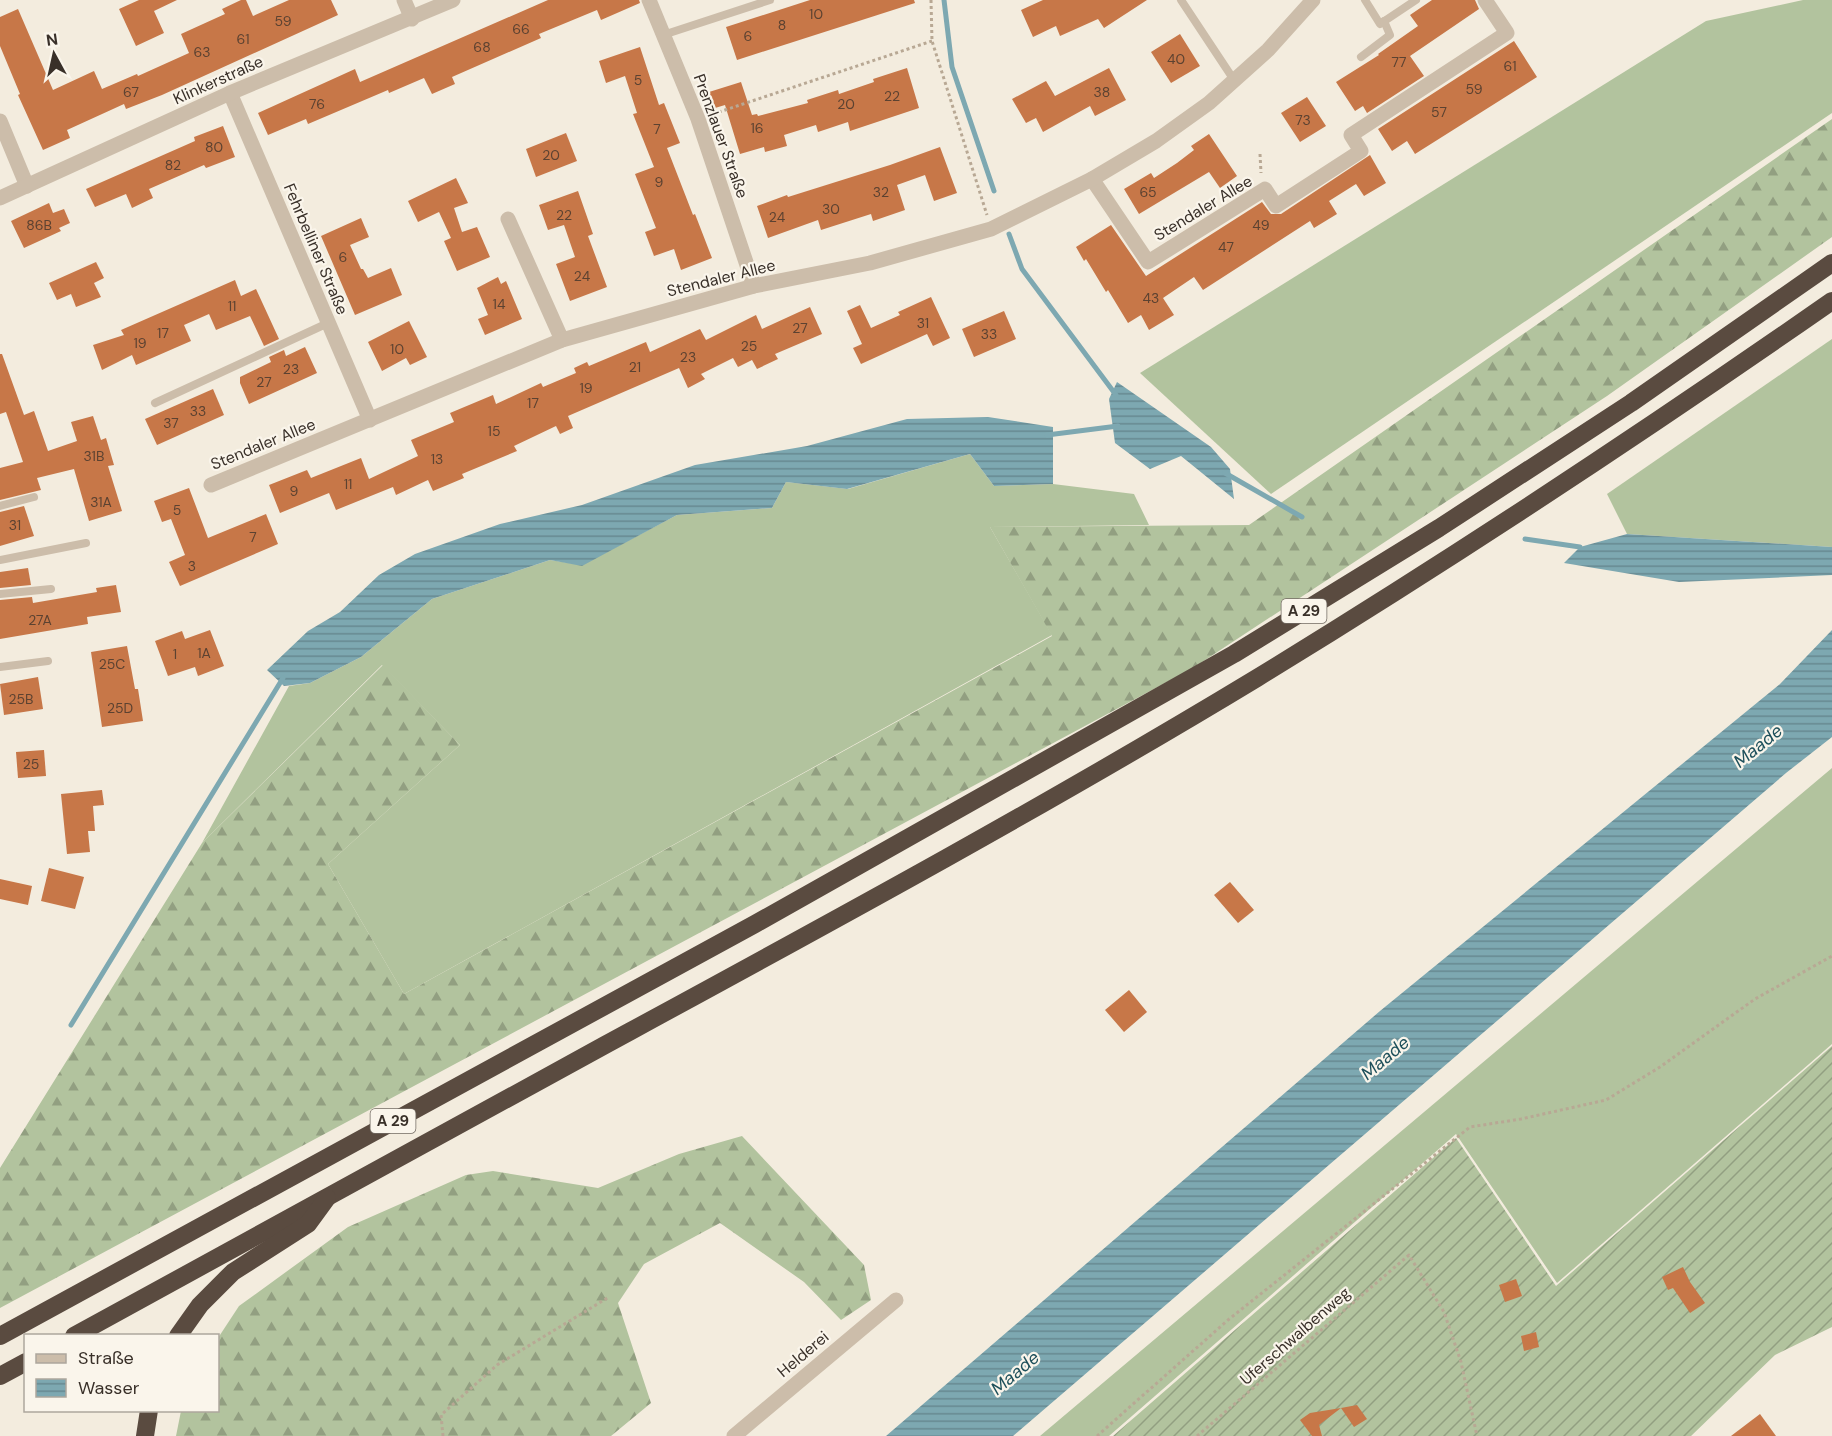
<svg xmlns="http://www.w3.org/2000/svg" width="1832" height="1436" font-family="'DM Sans',sans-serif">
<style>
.grass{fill:#b2c39e}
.forest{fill:url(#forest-firs)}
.garden{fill:url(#garden-furrows)}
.water{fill:url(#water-rules)}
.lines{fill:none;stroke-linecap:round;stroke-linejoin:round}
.stream{stroke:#7da8b1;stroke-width:5}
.building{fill:#c77748}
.path{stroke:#b8a894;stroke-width:3;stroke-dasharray:3 3;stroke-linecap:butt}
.service{stroke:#ccbdaa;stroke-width:8}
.minor{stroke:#ccbdaa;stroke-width:15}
.motorway{stroke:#5a4b40;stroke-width:18}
.labels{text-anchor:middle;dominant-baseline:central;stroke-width:4.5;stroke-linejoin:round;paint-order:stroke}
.number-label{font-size:14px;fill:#5c4231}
.shield{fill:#faf5eb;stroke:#736b63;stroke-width:1.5}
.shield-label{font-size:15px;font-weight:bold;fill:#393029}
.street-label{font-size:16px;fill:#393029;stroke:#faf5eb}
.water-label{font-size:18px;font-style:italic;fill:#1e505b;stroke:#faf5eb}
</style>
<defs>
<pattern id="forest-firs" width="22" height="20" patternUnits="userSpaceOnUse" patternTransform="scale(1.5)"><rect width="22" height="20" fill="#b2c39e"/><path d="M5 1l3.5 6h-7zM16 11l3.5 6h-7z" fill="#929f81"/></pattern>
<pattern id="garden-furrows" width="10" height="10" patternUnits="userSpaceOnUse" patternTransform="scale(1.5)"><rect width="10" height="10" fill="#b2c39e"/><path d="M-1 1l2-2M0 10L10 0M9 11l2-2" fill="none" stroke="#929f81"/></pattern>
<pattern id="water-rules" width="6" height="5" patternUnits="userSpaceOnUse" patternTransform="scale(1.5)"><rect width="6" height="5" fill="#7da8b1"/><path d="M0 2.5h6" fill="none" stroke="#678990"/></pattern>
</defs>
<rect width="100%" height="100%" fill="#f3ecde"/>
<g class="grass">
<path d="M1803,0H1832V113L1271,494L1140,373L1706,21Z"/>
<path d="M1832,339V547L1627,534L1607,494Z"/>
<path d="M970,454L994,486L1053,484L1134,494L1149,525L990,527L1052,635L404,994L328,864L460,745L382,665L202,843L289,686L310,683L361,657L432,599L550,560L582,565L677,515L772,508L786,482L848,489Z"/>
<path d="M1832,768V1044L1557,1283L1456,1134L1109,1436H1040Z"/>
</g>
<g class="forest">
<path d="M1832,119V237L1607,396L1193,668L0,1308V1168L202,843L383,665L460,745L328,864L404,994L1052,636L990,527L1249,525Z"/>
<path d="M742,1136L864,1265L871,1300L841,1320L804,1282L720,1223L644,1264L618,1303L651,1403L611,1436H176L181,1411L218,1410V1338L239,1306L348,1227L466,1175L493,1171L598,1188L679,1154Z"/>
</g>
<path class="garden" d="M1832,1046V1327L1775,1355L1691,1436H1113L1456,1138L1556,1286Z"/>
<g class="water">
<path d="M1117,382L1211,447L1230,469L1234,499L1181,456L1150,469L1115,443L1109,399Z"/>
<path d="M988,417L1053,427V484L994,486L970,454L847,489L786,482L772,508L677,515L582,566L550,560L432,599L361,657L310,683L284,686L267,670L308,631L340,612L379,575L415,554L500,524L582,505L695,465L807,446L907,419Z"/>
<path d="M1627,534L1832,547V575L1679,582L1564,563L1580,547Z"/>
<path d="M1832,630V737L1786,773L1013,1436H886L1380,1011L1780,684Z"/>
</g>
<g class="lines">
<g class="stream">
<path d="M944,0L952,67L994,191"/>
<path d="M1009,234L1022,269L1116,395"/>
<path d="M1047,435L1118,426"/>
<path d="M1225,473L1302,517"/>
<path d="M1525,539L1580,547"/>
<path d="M71,1025L283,678"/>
</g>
</g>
<g class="building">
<path d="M139,0H177L154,11L164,33L136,46L119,9Z"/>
<path d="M241,0H246L253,16L289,0H331L338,15L162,95L126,109L124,104L67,130L70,138L43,150L18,95L20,94L0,46V17L18,9L53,90L94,71L102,89L137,74L138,76L189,53L181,34L225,14L222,9Z"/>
<path d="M548,0H639L640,3L601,20L597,10L539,34L541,38L452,77L455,84L432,94L424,78L389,93L388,90L308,124L306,119L268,135L258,113L355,69L360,82Z"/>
<path d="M810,0H914L915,3L737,60L726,27Z"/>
<path d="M1043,0H1147L1104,28L1098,19L1060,36L1056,26L1033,37L1021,10Z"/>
<path d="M1432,0H1475L1479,9L1410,56L1424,76L1367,113L1363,106L1355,111L1336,82L1379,55L1378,54L1418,26L1410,15Z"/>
<path d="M1180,34L1200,66L1171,83L1151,52Z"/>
<path d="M1514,41L1537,77L1415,154L1407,141L1392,151L1378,129Z"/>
<path d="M640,47L659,105L664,103L680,143L667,148L693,215L695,214L712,258L681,270L674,249L654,256L645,232L656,228L635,174L654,167L633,114L637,113L625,76L606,83L599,61Z"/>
<path d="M907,68L919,108L850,131L848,122L818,132L816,125L784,135L787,146L765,152L764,147L740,154L725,105L715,108L709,92L741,82L752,115L757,114L758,116L808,103L807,100L838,90L839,94L874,82L873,79Z"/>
<path d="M1109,68L1126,100L1095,116L1090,106L1043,132L1036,118L1026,123L1012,99L1046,81L1055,96Z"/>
<path d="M1307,97L1326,126L1300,142L1281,113Z"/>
<path d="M223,126L235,157L206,168L204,165L149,189L153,198L132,208L126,194L95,207L86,189L195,141L194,137Z"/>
<path d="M566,133L577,161L536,177L526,149Z"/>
<path d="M1209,134L1237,176L1220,188L1209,172L1139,214L1124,189L1151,173L1154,178L1177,163L1194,150L1191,146Z"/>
<path d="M940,147L957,193L934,201L925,175L897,185L905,210L873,221L871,214L821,230L818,220L768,238L757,206L787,195L788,197L890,165Z"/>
<path d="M1370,155L1386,183L1364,196L1356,184L1329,201L1337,214L1314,228L1310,221L1203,290L1194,277L1163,298L1174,315L1149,330L1141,315L1128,323L1108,290L1106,292L1086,259L1084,261L1076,247L1111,225L1146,276L1262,202L1271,214H1281Z"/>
<path d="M456,178L468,203L454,208L462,232L477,227L490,257L457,271L444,241L451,238L439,212L418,222L408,201Z"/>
<path d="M578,191L593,234L588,236L607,287L570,301L556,264L575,257L564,225L548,230L539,205Z"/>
<path d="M49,203L53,213L64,209L70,223L59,228L61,231L24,248L11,221Z"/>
<path d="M361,218L369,237L350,245L361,269H363L368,278L391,268L402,295L355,315L321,236Z"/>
<path d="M96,262L104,278L94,283L101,297L76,307L71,294L57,300L49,283Z"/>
<path d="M498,277L501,284L506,281L522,319L485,335L478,319L488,315L477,288Z"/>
<path d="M235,280L241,296L256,289L279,339L264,346L250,316L216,330L209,314L184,325L191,341L136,365L132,355L102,370L93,345L124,335L121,330Z"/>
<path d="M931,297L950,338L933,346L927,334L861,364L853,348L862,344L847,311L860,305L871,328L900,315L898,312Z"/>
<path d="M810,307L822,334L775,354L778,359L757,369L752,360L738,367L733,358L701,374L705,379L688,388L679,368L568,416L573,428L560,434L556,426L514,446L517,451L462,474L464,478L433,491L428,480L396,495L393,487L336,510L329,493L280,513L269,485L307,470L311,478L361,458L369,479L418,456L411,440L454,422L450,413L493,395L496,404L541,383L543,387L576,373L574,368L587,362L589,366L646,342L650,352L700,329L706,340L756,315L762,329Z"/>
<path d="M1004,311L1016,339L974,357L962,329Z"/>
<path d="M409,321L427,357L410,365L406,358L382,371L368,342Z"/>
<path d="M305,347L317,373L249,404L240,383V377L271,362L269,357L284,350L286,356Z"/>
<path d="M0,354H2L24,415L34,411L48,451L77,441L71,422L93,416L101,440L106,438L114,465L108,466L122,511L89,521L74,469L37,478L41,490L0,500V468L23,462L6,412L0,414Z"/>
<path d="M213,389L224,415L157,445L145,419Z"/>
<path d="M189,488L208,538L266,514L278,544L180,586L169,562L185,555L171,519L162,522L154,501Z"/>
<path d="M24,506L34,536L0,546V512Z"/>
<path d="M28,568L31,585L0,588V572Z"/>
<path d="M116,585L121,612L87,617L88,624L0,639V600L32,597L33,603L97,592L96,588Z"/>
<path d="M210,630L224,666L198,676L195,667L168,676L155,641L182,631L185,639Z"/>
<path d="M127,646L135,689H138L143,721L102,727L91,652Z"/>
<path d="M38,677L43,709L4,715L0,684Z"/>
<path d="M44,750L46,776L18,778L16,752Z"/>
<path d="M102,790L104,805L93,806L95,831H88L90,852L67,854L61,794Z"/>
<path d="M49,868L84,877L75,909L41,901Z"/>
<path d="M0,879L32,886L28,905L0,899Z"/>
<path d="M1230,882L1254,910L1238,923L1214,895Z"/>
<path d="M1129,990L1147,1012L1124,1032L1105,1010Z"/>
<path d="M1683,1267L1690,1282L1705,1303L1690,1313L1673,1288L1668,1290L1662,1277Z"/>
<path d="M1516,1279L1522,1296L1505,1302L1499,1285Z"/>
<path d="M1536,1332L1539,1347L1524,1351L1521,1336Z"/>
<path d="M1357,1405L1367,1419L1354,1427L1341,1408Z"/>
<path d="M1341,1408L1319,1425L1322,1436H1312L1300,1420L1310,1413Z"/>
<path d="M1760,1414L1776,1436H1731Z"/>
</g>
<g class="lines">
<g class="path">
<path d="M931,0L932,41L987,215"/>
<path d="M713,114L932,41"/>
<path d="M1260,154L1261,173"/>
<path d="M443,1436L441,1415L497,1365L609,1297"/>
<path d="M1097,1436L1228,1320L1470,1127L1521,1119L1606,1100L1660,1067L1755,999L1832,956"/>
<path d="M1197,1436L1409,1255L1444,1312L1461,1362L1477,1436"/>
</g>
<g class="service">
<path d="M1181,0L1234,80"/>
<path d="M1365,0L1380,24L1416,0"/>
<path d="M663,35L770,0"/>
<path d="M1361,57L1390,35L1384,21"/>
<path d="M155,403L328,323"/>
<path d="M0,506L34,497"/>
<path d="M0,560L86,543"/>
<path d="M0,594L51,589"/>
<path d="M0,667L48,661"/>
</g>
<g class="minor">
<path d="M404,0L412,19"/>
<path d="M649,0L698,119L754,286"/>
<path d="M230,93L370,420"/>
<path d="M0,121L27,186"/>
<path d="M1092,179L1148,262L1265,189L1276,206L1361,151L1351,135L1507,33L1485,0"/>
<path d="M0,198L230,93L453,0"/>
<path d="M508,219L562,340"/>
<path d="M211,485L562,340L754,286L870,263L991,229L1092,179L1156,141L1209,103L1268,50L1313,0"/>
<path d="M734,1436L896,1300"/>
</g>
<g class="motorway">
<path d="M0,1336L755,924L1234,654L1439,528L1631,403L1832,263"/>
<path d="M74,1336C250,1238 427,1141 605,1045C824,926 1044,807 1257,678C1453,558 1644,432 1832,301"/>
<path d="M178,1336L200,1305L233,1272L308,1224L327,1198"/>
<path d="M0,1376L26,1362"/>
<path d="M145,1436L149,1410"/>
</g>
</g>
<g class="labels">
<g class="number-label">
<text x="816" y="14">10</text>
<text x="283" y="21">59</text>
<text x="782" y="25">8</text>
<text x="521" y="29">66</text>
<text x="748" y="36">6</text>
<text x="243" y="39">61</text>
<text x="482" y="47">68</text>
<text x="202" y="52">63</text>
<text x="1176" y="59">40</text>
<text x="1399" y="62">77</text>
<text x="1510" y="66">61</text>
<text x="638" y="80">5</text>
<text x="1474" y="89">59</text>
<text x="131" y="92">67</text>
<text x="1102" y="92">38</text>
<text x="892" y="96">22</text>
<text x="317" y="104">76</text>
<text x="846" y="104">20</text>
<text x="1439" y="112">57</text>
<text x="1303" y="120">73</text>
<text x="757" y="128">16</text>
<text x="657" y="129">7</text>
<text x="214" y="147">80</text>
<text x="551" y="155">20</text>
<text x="173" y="165">82</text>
<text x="659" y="182">9</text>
<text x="881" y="192">32</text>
<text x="1148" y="192">65</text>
<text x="831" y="209">30</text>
<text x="564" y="215">22</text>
<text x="777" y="217">24</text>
<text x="39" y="225">86B</text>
<text x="1261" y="225">49</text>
<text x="1226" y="247">47</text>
<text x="343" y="257">6</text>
<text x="582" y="276">24</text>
<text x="1151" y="298">43</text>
<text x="499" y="304">14</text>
<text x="232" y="306">11</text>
<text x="923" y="323">31</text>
<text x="800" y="328">27</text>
<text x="163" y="333">17</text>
<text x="989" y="334">33</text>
<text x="140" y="343">19</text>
<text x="749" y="346">25</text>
<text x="397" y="349">10</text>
<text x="688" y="357">23</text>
<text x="635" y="367">21</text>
<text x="291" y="369">23</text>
<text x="264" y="382">27</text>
<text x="586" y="388">19</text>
<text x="533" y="403">17</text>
<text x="198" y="411">33</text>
<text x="171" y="423">37</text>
<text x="494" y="431">15</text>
<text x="94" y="456">31B</text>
<text x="437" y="459">13</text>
<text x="348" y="484">11</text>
<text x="294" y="491">9</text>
<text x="101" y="502">31A</text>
<text x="177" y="510">5</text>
<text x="15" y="525">31</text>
<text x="253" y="537">7</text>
<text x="192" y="566">3</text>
<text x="40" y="620">27A</text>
<text x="204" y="653">1A</text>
<text x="175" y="654">1</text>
<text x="112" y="664">25C</text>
<text x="21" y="699">25B</text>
<text x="120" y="708">25D</text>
<text x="31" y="764">25</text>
</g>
<g class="shield">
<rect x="1281.5" y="599" width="45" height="24" rx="4.5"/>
<rect x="370.5" y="1109" width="45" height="24" rx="4.5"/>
</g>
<g class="shield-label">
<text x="1304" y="611">A 29</text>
<text x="393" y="1121">A 29</text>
</g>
<g class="street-label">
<text transform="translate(218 80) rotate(-24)">Klinkerstraße</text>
<text transform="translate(721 136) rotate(70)">Prenzlauer Straße</text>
<text transform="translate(1203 208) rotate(-31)">Stendaler Allee</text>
<text transform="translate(316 249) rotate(67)">Fehrbelliner Straße</text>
<text transform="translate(721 278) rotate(-14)">Stendaler Allee</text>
<text transform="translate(263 444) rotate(-22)">Stendaler Allee</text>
<text transform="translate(1295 1336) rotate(-41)">Uferschwalbenweg</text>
<text transform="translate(803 1354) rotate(-40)">Helderei</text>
</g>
<g class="water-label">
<text transform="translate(1758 746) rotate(-39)">Maade</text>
<text transform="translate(1385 1058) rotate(-40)">Maade</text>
<text transform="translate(1015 1373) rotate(-40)">Maade</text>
</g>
</g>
<rect x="24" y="1334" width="195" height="78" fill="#faf5eb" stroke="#ada69d" stroke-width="1.5"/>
<rect x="36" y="1354" width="30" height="9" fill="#ccbdaa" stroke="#ada69d" stroke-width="1.5"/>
<text x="78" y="1364" font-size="18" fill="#393029">Straße</text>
<rect x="36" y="1379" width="30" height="18" fill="url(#water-rules)" stroke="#ada69d" stroke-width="1.5"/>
<text x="78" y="1394" font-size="18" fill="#393029">Wasser</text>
<g transform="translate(54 54) rotate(352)" stroke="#faf5eb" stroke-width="4.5" paint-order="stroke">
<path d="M0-4.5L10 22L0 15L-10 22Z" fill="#393029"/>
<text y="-9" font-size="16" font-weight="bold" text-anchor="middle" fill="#393029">N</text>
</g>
</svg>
